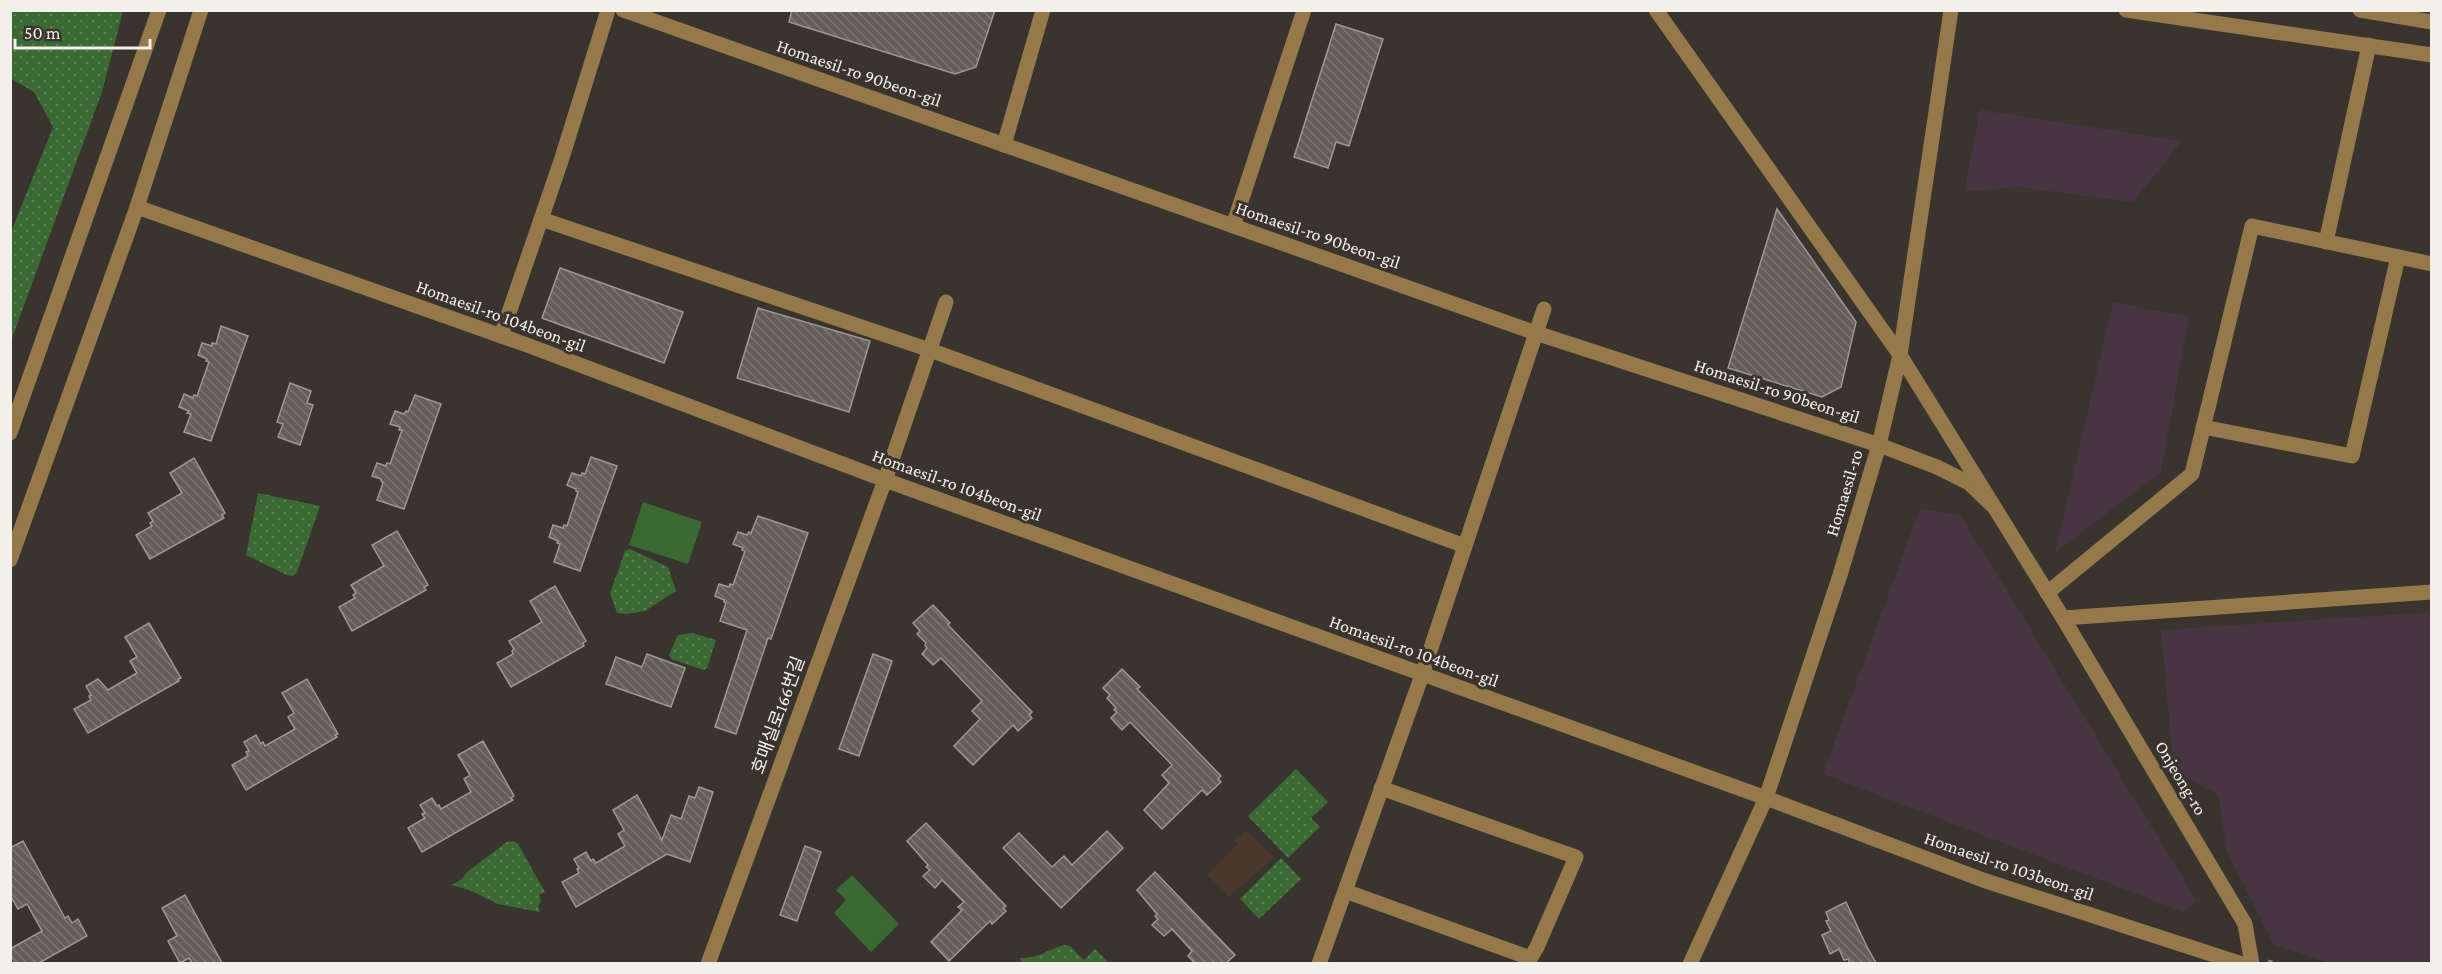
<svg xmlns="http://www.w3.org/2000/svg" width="2442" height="974" font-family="'Crimson Pro','Noto Sans KR',serif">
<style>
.industrial{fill:#473642}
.education{fill:#4a382f}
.grass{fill:url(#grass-dots)}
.pitch{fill:#3b6934}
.building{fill:url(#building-back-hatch);stroke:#a19792;stroke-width:1.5}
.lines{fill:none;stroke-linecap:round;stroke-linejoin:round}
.path{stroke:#807c76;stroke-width:3;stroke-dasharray:4.5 4.5;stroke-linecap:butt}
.minor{stroke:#96794b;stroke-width:15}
.labels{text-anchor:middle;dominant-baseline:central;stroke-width:6;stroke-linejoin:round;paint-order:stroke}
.street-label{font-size:18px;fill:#f3f0ec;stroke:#39342d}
</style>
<defs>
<pattern id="grass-dots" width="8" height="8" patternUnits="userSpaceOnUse" patternTransform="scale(1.5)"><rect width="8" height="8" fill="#3b6934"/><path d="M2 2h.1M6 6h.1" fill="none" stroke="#587f52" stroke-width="1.8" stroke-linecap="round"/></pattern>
<pattern id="building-back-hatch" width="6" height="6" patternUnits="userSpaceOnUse" patternTransform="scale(1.5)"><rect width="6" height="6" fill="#655d58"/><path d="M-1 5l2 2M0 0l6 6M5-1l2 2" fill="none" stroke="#7c7570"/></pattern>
</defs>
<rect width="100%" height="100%" fill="#39342d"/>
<g class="industrial">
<path d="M1980,110L2182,141L2133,202L2017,187L1964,192Z"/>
<path d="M2113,302L2189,317L2161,472L2055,553Z"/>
<path d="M1920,508L1961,516L2197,901L2184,912L1823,774Z"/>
<path d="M2431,612V963H2331L2274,945L2227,852L2218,794L2174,772L2161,630Z"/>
</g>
<path class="education" d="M1245,830L1274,857L1229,897L1207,875L1238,844L1235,840Z"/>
<g class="grass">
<path d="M11,10L123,11L102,92L11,341V232L53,127L34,92L11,79Z"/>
<path d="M258,493L320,506L297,572L293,576L287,575L246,555Z"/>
<path d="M630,549L668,567L676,591L645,611L627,614L617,613L610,593L625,551Z"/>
<path d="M692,633L716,640L707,668L704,670L671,659L669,655L678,635Z"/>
<path d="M1296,769L1328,802L1311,818L1320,827L1288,858L1248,816Z"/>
<path d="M514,841L518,844L545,892L539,895L541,901L538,907L540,912L498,904L472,891L452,885L462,879L467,872L507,842Z"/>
<path d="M1281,858L1301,879L1259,919L1240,899Z"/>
<path d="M1064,945L1070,946L1084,960L1095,949L1109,963H1022L1020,958C1037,959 1049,949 1064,945Z"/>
</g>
<g class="pitch">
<path d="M643,502L702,522L688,564L629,545Z"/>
<path d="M852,875L899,924L871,952L834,913L846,900L836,890Z"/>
</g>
<g class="building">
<path d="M792,10H995L976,67L955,74L789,22Z"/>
<path d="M1336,24L1383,39L1349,146L1336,142L1328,168L1294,157Z"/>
<path d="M1777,209L1856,322L1841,387L1822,397L1728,368Z"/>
<path d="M560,268L683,312L664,363L542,318Z"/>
<path d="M758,308L870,341L849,412L737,378Z"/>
<path d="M221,326L248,336L211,441L184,432L191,414L187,413L189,411L179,407L184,394L193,398L194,395L197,396L209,362L206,361L207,359L198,355L202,343L212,346V343L216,344Z"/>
<path d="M290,383L311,391L307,403L313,405L300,445L278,437L283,424L277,422Z"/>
<path d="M415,395L441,404L404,509L377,500L383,483L381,481V479L372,476L377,463L386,466L387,463L390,464L402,430H399L400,427L390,424L395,411L404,414L406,411L408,412Z"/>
<path d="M591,457L617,466L580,571L554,562L560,544L557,543L558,541L549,537L553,525L563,528L564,525L567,526L578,492L576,491V489L567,485L572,473L581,476L582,473L585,474Z"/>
<path d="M194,458L225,513L222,515L224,518L150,559L136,535L152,526L150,523L153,521L148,513L182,493L170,473Z"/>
<path d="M758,516L808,533L771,639L768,638L736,734L715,727L747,630L720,621L726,603L724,602V600L715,596L719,584L729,587L730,584L733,585L745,551L742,550L743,548L733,544L738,532L747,535L749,532L751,533Z"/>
<path d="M397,531L428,585L424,587L426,590L352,631L339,607L355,598L353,595L356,593L351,585L384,566L372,545Z"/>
<path d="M555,586L586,641L583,643L584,646L511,687L497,663L513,654L512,651L514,649L509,641L542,622L530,601Z"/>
<path d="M933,605L950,623L948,625L1032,712L1029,715L1032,718L1018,731L1013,725L973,765L954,746L980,719L972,711L982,701L941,658L933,665L922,654L927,648L925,645L926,643L917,634L920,631L913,623Z"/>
<path d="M149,623L181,678L178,679L179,681L88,733L74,709L91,700L89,696L91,695L86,686L98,679L108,690L137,673L130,661L137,657L125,637Z"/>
<path d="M647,654L685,668L671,707L606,684L616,657L642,667Z"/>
<path d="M873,654L892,661L859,756L839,749Z"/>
<path d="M1122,669L1140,687L1137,689L1221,776L1218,779L1221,782L1207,795L1202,790L1162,829L1144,810L1169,783L1162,775L1172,765L1130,722L1122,730L1111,718L1117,712L1114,710L1116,708L1107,698L1110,695L1103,688Z"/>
<path d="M307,679L338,734L335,735L337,737L246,790L232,765L248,756L246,752L249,751L244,742L256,735L261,744L263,742L265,746L295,729L288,717L294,713L282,693Z"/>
<path d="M483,741L514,796L511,798L513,800L422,852L408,828L425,818L422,814L425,813L420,805L432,798L437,806L439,805L441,809L471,792L464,779L470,775L458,755Z"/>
<path d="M699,787L713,792L690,862L667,854L576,907L562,882L579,873L577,869L579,868L574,859L586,852L591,861L593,859L596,863L625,846L618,834L624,830L613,810L637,795L662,840L671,815L681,819L689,796L695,798Z"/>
<path d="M926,823L1006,906L1003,908L1006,911L992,924L990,921L949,961L931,942L962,910L958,907L964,902L942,880L935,888L923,876L930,870L926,867L928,865L907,841Z"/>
<path d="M1107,831L1123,848L1061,908L1003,848L1019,833L1052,867L1064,856L1072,865Z"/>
<path d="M23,841L65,918L68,916L72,923L78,919L87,936L39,963H10V949L42,931L27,904L18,909L10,895V848Z"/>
<path d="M805,846L821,852L797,921L780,915Z"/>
<path d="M1155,872L1235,955L1226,963H1195L1188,956L1192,951L1172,929L1164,936L1152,925L1158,919L1155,916L1157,914L1137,890Z"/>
<path d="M185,895L222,963H192L189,958L180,963L168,941L177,936L162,908Z"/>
<path d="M1846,902L1866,945L1876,963H1850L1848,959L1844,960L1839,949L1830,954L1822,935L1831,931L1826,921L1829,920L1826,912Z"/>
</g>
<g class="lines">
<path class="path" d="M2268,961L2281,964"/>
<g class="minor">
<path d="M623,10L1536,333L1879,445L1937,467L1969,483L1992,505"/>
<path d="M1656,10L1900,355L2063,618L2245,924L2252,964"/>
<path d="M2126,10L2432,55"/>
<path d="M2360,10L2432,22"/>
<path d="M1004,145L1043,10"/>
<path d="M137,207L527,345L885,480L1766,798L1983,880L2242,964"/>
<path d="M541,219L930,350L1465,546"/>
<path d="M1233,226L1304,10"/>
<path d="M2326,242L2369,45"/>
<path d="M501,336L561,161L608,10"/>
<path d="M2203,427L2352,456L2398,257"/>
<path d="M10,433L159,10"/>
<path d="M10,560L137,207L201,10"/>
<path d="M2047,593L2192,474L2252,226L2432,264"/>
<path d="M2063,618L2432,592"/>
<path d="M1381,788L1576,857L1537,947L1527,964"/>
<path d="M1345,891L1530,958"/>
<path d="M708,964L885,480L946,302"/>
<path d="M1319,964L1422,675L1544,309"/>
<path d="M1690,964L1766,798L1840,575L1879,445L1900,355L1951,10"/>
</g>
</g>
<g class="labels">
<g class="street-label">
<text transform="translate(859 73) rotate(19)">Homaesil-ro 90beon-gil</text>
<text transform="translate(1318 235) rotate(19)">Homaesil-ro 90beon-gil</text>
<text transform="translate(501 316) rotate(20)">Homaesil-ro 104beon-gil</text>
<text transform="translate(1777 391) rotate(18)">Homaesil-ro 90beon-gil</text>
<text transform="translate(957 485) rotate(20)">Homaesil-ro 104beon-gil</text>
<text transform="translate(1844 493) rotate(-73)">Homaesil-ro</text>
<text transform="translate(1414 651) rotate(20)">Homaesil-ro 104beon-gil</text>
<text transform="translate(778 715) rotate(-70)">호매실로166번길</text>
<text transform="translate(2181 778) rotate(59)">Onjeong-ro</text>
<text transform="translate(2009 866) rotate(19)">Homaesil-ro 103beon-gil</text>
</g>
</g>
<rect width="2442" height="974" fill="none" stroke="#f3f0ec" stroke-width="24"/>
<path d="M15 39v9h135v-9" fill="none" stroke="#f3f0ec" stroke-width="3"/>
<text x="24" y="39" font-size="18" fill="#f3f0ec" stroke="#39342d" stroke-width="4.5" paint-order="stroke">50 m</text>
</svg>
